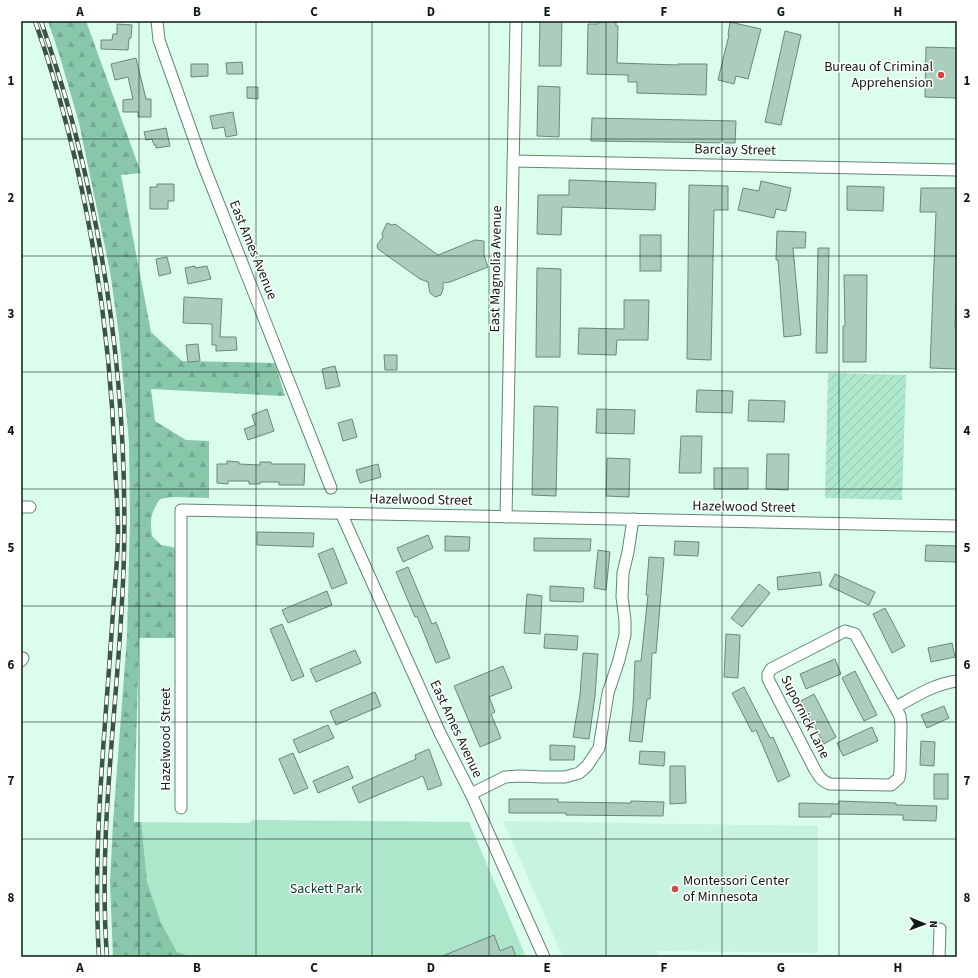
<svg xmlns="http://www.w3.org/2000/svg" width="978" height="978" font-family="'Source Sans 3',sans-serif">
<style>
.built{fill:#c8f3de}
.green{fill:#ace6cb}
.forest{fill:url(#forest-firs)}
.garden{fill:url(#garden-furrows)}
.building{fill:#abcdbc;stroke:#69897a}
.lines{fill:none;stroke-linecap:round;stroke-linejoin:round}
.minor-casing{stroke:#658576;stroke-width:13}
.minor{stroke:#fff;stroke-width:11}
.rail-casing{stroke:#3f5249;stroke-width:4.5}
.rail{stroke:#fff;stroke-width:3;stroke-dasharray:9;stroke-linecap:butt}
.grid{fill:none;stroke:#0d1a14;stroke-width:1;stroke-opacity:0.55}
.poi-dot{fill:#d44545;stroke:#fff;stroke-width:1.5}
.labels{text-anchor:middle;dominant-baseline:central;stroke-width:3;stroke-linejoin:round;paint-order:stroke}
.poi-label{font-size:14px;fill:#0d1a14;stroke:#fff;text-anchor:end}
.street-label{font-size:14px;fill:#0d1a14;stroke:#fff}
.park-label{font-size:14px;fill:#083e2b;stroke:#fff}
.neatline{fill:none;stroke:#0d1a14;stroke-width:1.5}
.grid-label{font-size:13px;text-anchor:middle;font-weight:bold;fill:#0d1a14}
</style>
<defs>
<pattern id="forest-firs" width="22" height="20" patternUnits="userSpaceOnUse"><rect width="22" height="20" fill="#88c7aa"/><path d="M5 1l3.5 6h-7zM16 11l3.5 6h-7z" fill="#74aa91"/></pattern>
<pattern id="garden-furrows" width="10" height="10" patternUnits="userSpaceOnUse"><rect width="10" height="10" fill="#ace6cb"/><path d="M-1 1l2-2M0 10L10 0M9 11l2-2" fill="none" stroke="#93c5ad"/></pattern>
</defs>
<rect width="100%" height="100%" fill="#dafdec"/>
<path class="built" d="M503,821L818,826V953L659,951V957H563Z"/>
<path class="green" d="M253,820L469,822L526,957H129L127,822L249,823Z"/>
<path class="forest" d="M48,21H86L141,173L121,175L151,332L182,361L275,363L285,396L151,389L155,421L186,440L209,441V498L172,497L160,499C150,514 150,519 152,536L161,545L173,547L177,551L175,638H139L134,822H141L147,882L161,923L177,952L192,957H113L110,883L113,823L127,637L130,519L129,442L119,335L110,271L79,123L60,57Z"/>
<path class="garden" d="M828,373L906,375L902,500L825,498Z"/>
<g class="building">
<path d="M540,21H562L561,66H539Z"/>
<path d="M598,21H616V26H618L617,63L678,65V64H707L706,95L637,93V82H628V75L587,74L588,24H598Z"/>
<path d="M730,22L761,29L748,79L736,76L734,84L718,80L729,35H728Z"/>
<path d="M117,24L132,25L131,38H129L128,50L101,49V40H112L113,34H117Z"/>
<path d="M785,31L801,35L781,125L765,122Z"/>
<path d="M926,47L957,48V98L925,97Z"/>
<path d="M136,58L146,99H151V117H138V112H123V100L133,99L128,77L115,80L111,64Z"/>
<path d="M242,62L243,74H227L226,63Z"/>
<path d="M191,64H208V76L191,77Z"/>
<path d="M538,86L560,87L559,137L537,136Z"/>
<path d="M247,87H258V99L247,98Z"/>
<path d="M233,112L237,135L226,137L224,127L213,129L210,116Z"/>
<path d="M592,118L736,121L735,143L591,141Z"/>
<path d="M166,128L170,146L156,148V145H154L152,139L146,140L144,132Z"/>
<path d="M569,180L656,183L655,210L562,207L561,235L537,234L538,195H569Z"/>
<path d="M761,181L791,188L786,211L776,209L774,218L738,210L743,188L759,191Z"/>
<path d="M157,184H174V201H168V209H150V187H157Z"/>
<path d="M689,185L728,186V210H714L711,360L687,359Z"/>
<path d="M847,186L884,187L883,211L847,210Z"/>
<path d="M921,188H957V276L955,328H957L956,369L930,368L936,212H920Z"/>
<path d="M387,223L392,225L395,224L438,255L475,240L484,241V255L488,267L450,282L443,283V289L441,295L435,297L430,293L428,282L420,279L378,249L377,245L383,237L382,233Z"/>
<path d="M777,231L806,232L805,248H793L801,335L784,337L778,260H776Z"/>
<rect x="640" y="235" width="21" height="36"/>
<path d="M818,248H829L827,353H816Z"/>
<path d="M167,257L171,273L159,276L156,259Z"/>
<path d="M195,266V268L207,266L211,279L188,284L185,268Z"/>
<path d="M537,268L561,269L560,357H536Z"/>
<path d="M844,275H867L866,362H843V326H845Z"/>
<path d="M184,297L222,299L220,337H236L237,350L216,351V345H212V324L183,323Z"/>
<path d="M624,300H649L648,340H617L616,355L578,354L579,328L624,329Z"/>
<path d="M198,344L200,361L188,362L186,345Z"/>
<path d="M384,355H397V370H385Z"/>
<path d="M335,366L340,386L326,389L322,369Z"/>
<path d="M697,390L733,391L732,413L696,412Z"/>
<path d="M749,400L785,401L784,422L748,421Z"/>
<path d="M534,406L558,407L556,496L532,495Z"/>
<path d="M267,409L274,431L248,440L244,429L255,425L252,415Z"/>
<path d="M597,409L635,410L634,434L596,433Z"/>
<path d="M352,419L357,437L343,441L338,423Z"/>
<path d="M681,436H702L701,473H679Z"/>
<path d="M767,454H789L788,490L766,489Z"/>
<path d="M607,458L630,459L629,497L606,496Z"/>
<path d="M227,461L239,462V464L260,465V462H271V464H305L304,485H279V482H260V484H249V481H228V484L217,483V464H227Z"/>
<path d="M378,464L381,477L360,483L356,470Z"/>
<rect x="714" y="468" width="34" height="21"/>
<path d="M257,532L314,533L313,547L257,545Z"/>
<path d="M428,535L433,548L403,562L397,548Z"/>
<path d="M445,536L470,537L469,551H445Z"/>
<path d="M534,538L591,539L590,551H534Z"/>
<path d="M675,541L699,542L698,556L674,555Z"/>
<path d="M926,545L957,546V562L925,561Z"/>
<path d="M333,548L347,583L332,589L318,554Z"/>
<path d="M598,550L610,552L606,590L594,588Z"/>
<path d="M649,557L664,558L656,653H652L650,699H647L642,742L629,741L633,708L635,661H641L648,595H646Z"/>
<path d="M408,567L432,624L436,622L450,658L436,663L417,616L415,617L396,572Z"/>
<path d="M820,572L822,585L778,590L777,577Z"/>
<path d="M835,574L875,592L869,605L829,586Z"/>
<path d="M759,584L770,593L742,627L731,618Z"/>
<path d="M550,586L584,588L583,602L550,601Z"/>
<path d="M327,591L332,605L288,623L282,610Z"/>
<path d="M527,594L542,596L540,634L524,633Z"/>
<path d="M885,608L905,646L892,653L873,614Z"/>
<path d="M282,624L304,676L292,681L270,629Z"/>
<path d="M545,634L578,636L577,650L544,648Z"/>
<path d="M726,634L740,635L738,678L724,677Z"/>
<path d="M952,643L955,657L931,662L928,648Z"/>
<path d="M355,650L361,663L316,682L310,669Z"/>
<path d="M583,653L598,654L595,696L589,739L573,737L580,695Z"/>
<path d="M835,659L841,674L806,689L800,674Z"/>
<path d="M503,666L512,688L489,697L495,712L491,714L501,738L480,747L454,686Z"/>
<path d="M855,671L877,715L864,721L842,678Z"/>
<path d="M744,687L770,738L773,737L790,776L778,782L756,730L752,732L732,693Z"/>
<path d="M375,692L381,706L336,725L330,711Z"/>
<path d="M814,694L836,737L824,744L801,701Z"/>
<path d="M944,706L949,718L927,728L921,715Z"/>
<path d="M328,725L334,738L299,753L293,740Z"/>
<path d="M872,727L878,741L843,756L837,743Z"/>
<path d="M921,741L935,742L934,766L920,765Z"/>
<path d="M550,745L575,746L574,760H550Z"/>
<path d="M429,749L442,785L428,790L423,776L359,803L352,787L416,759L415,755Z"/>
<path d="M640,751L665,752L664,766L639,764Z"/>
<path d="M293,753L308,788L294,794L279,759Z"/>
<path d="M348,766L353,778L318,793L313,781Z"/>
<path d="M670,766H685L686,803L670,804Z"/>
<rect x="934" y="774" width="14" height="25"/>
<path d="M509,799H558V802L631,803V801L664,802L663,816L566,815V813H509Z"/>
<path d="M839,801L896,803V805L937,806L936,821L903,820V815L831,814V817H799V803L839,804Z"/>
<path d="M494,935L500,951L512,946L516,957H440Z"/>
</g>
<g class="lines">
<defs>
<g id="minor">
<path d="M157,21L159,40L203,164L331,488"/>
<path d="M513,161L957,170"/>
<path d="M21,507H30"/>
<path d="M341,513L440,733L471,794L544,957"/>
<path d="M506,517L516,21"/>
<path d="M845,631L855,634L900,716L901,725L900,772L899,778L891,785L830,784C821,781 818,775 814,768L768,679V674L771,669Z"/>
<path d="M21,661L23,658"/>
<path d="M896,707C916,696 934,684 957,681"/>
<path d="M471,794L505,777L520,776L543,777H565L579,773L587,766L599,748L608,693L619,660L625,635V620L622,597L623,573L628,552L633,519"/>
<path d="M181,808V510L957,526"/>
<path d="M939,957L940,929"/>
</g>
</defs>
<use href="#minor" class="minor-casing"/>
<use href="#minor" class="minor"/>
<defs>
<g id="rail">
<path d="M35,21C84,161 110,315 115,464C116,486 118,508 118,530C118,557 115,584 113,611C106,726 92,842 99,957"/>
<path d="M41,21C55,62 68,102 78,144C111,277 127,416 124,554C121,688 97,822 107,957"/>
</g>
</defs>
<use href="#rail" class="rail-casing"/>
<use href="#rail" class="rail"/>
</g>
<path class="grid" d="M139,21V957M256,21V957M372,21V957M489,21V957M606,21V957M722,21V957M839,21V957M21,139H957M21,256H957M21,372H957M21,489H957M21,606H957M21,722H957M21,839H957"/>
<g class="poi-dot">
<circle cx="941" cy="75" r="4"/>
<circle cx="675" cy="889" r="4"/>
</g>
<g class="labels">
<g class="poi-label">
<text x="933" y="67">Bureau of Criminal<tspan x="933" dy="16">Apprehension</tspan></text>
<text x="683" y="881" text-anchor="start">Montessori Center<tspan x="683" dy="16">of Minnesota</tspan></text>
</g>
<g class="street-label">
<text transform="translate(735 150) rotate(1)">Barclay Street</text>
<text transform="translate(253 250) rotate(68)">East Ames Avenue</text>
<text transform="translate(496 269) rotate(-89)">East Magnolia Avenue</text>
<text transform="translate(421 500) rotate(1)">Hazelwood Street</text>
<text transform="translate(744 507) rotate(1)">Hazelwood Street</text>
<text transform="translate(805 717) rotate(63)">Supornick Lane</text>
<text transform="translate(456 729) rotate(65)">East Ames Avenue</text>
<text transform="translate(166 739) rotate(-90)">Hazelwood Street</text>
</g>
<g class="park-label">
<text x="326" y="889">Sackett Park</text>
</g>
</g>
<rect width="978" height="978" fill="none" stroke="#ffffff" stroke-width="44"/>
<g transform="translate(924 924) rotate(91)" stroke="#ffffff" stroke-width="3" paint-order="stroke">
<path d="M0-3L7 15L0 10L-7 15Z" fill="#0d1a14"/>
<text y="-6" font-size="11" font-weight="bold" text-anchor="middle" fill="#0d1a14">N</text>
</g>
<rect x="22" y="22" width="934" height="934" class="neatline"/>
<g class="grid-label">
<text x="80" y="16">A</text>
<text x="197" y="16">B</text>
<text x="314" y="16">C</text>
<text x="431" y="16">D</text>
<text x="547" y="16">E</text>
<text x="664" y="16">F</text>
<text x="781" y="16">G</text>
<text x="898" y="16">H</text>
<text x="11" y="85">1</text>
<text x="967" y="85">1</text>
<text x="11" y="202">2</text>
<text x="967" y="202">2</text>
<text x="11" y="318">3</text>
<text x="967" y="318">3</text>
<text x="11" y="435">4</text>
<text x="967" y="435">4</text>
<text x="11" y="552">5</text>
<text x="967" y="552">5</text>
<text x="11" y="669">6</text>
<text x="967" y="669">6</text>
<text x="11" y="785">7</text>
<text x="967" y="785">7</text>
<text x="11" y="902">8</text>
<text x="967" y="902">8</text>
<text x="80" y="972">A</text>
<text x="197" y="972">B</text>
<text x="314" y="972">C</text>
<text x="431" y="972">D</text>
<text x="547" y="972">E</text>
<text x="664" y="972">F</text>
<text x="781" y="972">G</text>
<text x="898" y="972">H</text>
</g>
</svg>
